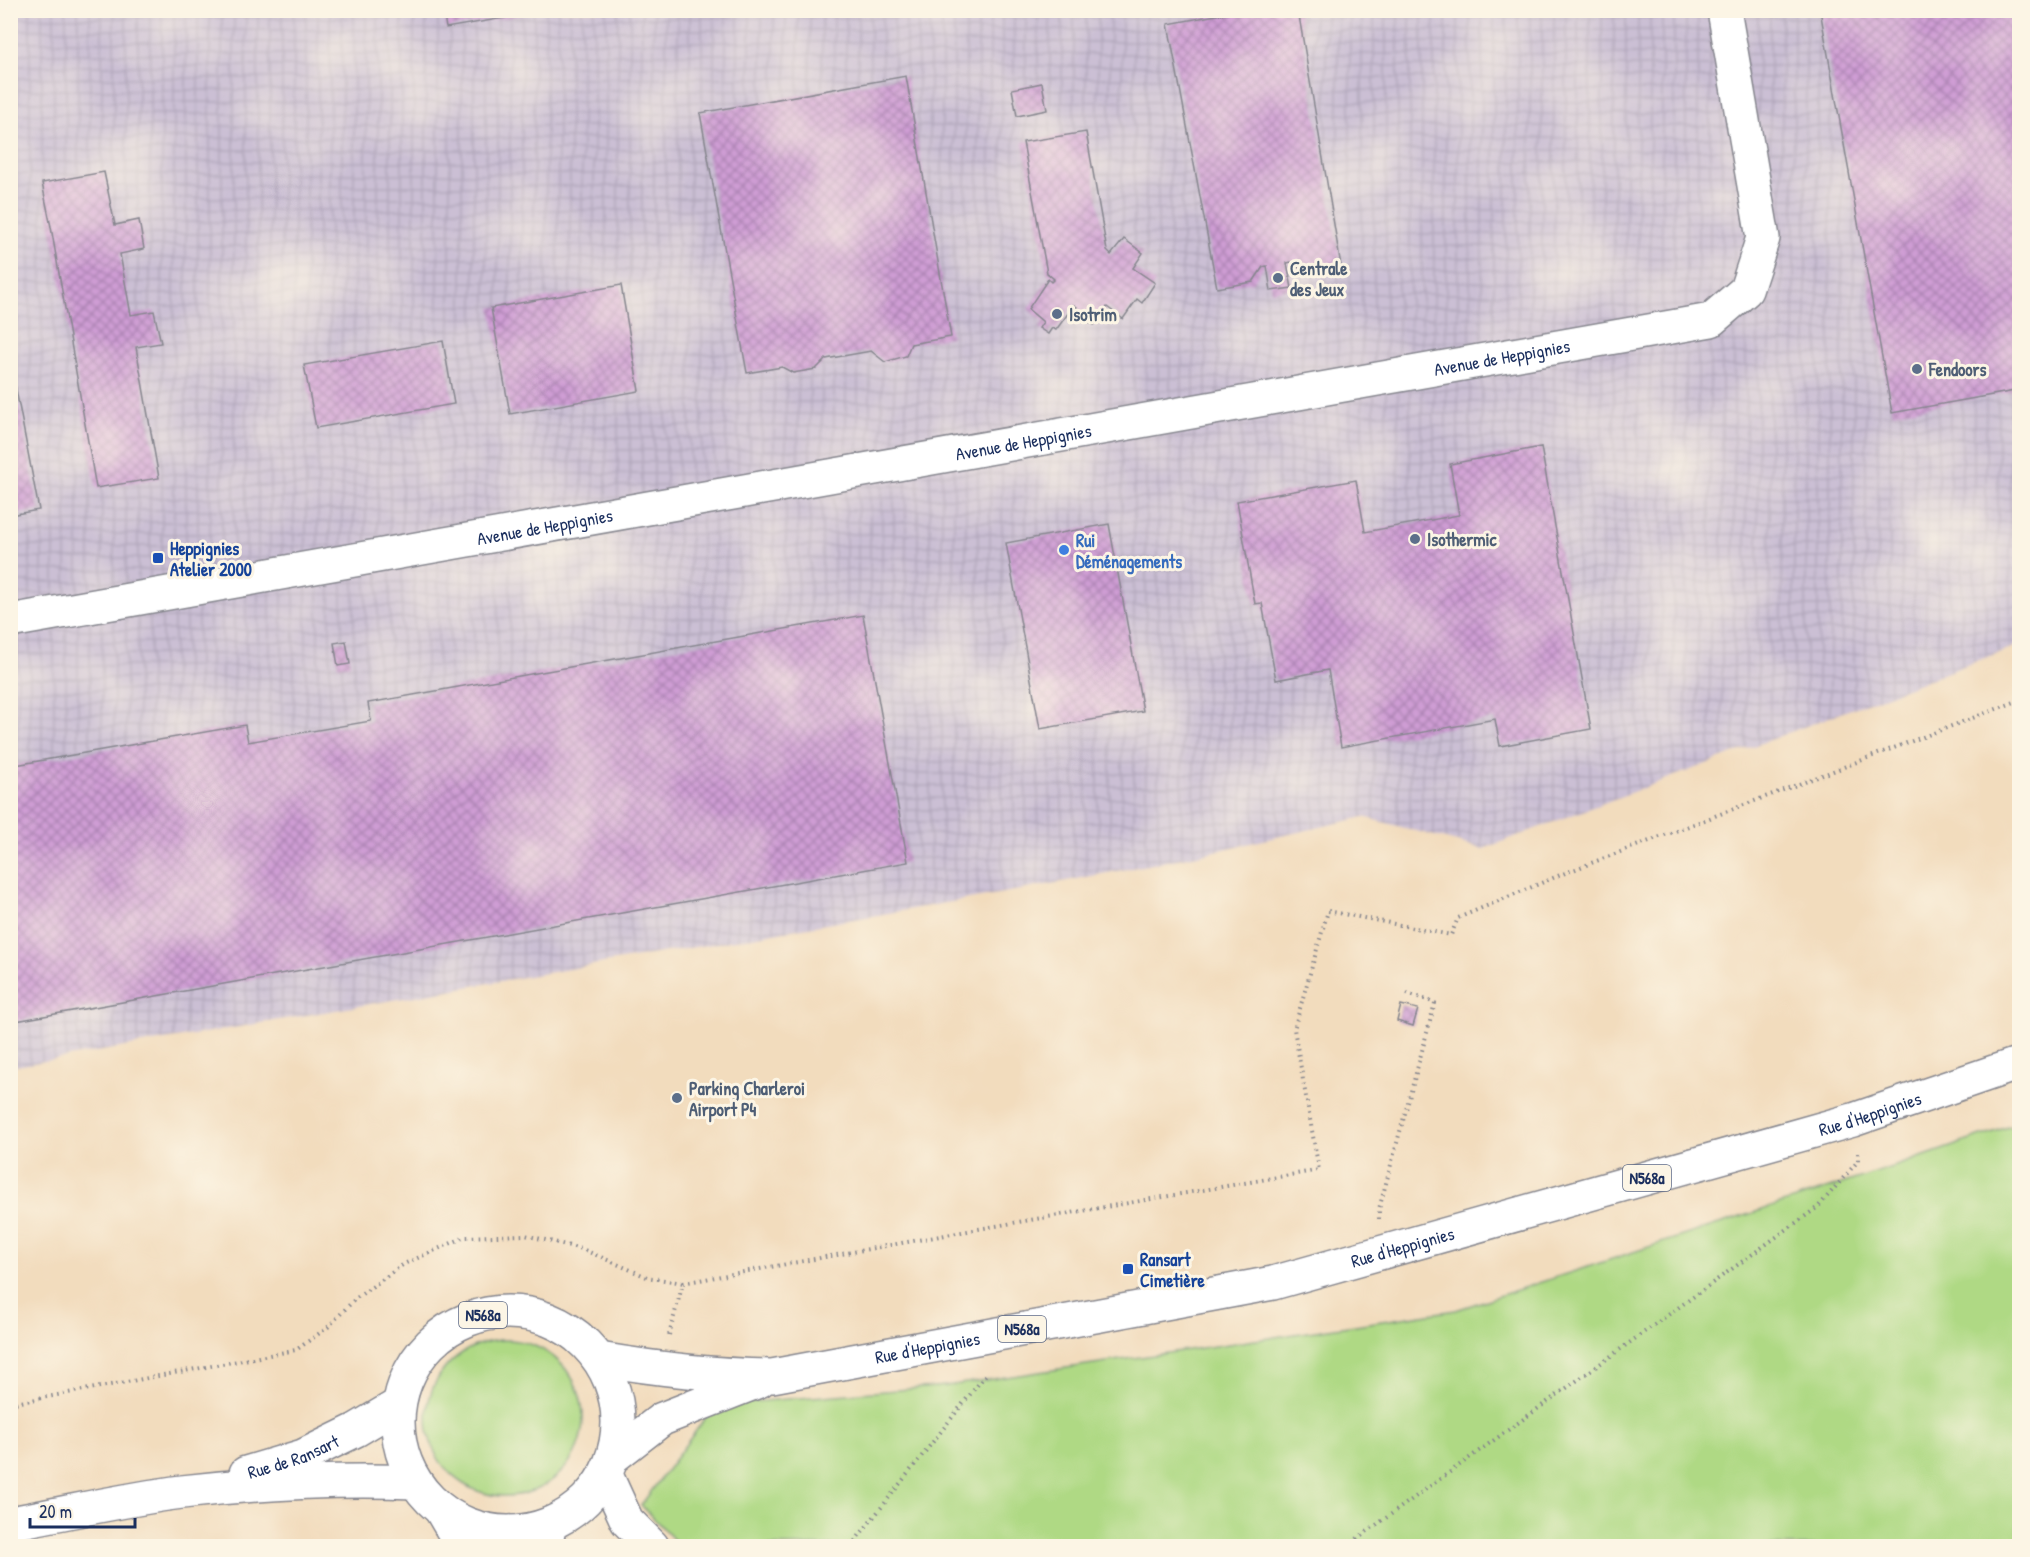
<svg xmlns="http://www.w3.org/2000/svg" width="2030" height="1557" font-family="'Patrick Hand',sans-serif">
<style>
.industrial{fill:url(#industrial-grid)}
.green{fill:#afd984;stroke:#658471;stroke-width:1.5}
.building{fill:url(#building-cross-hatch)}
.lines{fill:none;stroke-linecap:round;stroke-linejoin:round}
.minor-casing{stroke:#86868e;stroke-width:36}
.major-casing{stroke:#86868e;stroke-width:36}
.path{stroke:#86868e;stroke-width:4;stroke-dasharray:1.5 4.5;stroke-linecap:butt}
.minor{stroke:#fff;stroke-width:33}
.major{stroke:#fff;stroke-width:33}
.service-dot{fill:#5c6f8a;stroke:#fcf5e5;stroke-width:2}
.shop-dot{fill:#3f7fe0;stroke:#fcf5e5;stroke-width:2}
.transit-dot{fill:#1a4fb4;stroke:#fcf5e5;stroke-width:2}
.labels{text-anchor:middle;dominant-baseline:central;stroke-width:6;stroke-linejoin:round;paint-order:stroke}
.shield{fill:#fcf5e5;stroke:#5e6a86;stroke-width:1.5}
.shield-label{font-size:16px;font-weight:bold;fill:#1b2f5e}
.service-label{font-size:18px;font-weight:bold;fill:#4e5e75;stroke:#fcf5e5;text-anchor:start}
.street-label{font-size:18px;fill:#1b2f5e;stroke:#fcf5e5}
.shop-label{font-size:18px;font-weight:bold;fill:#366cbe;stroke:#fcf5e5;text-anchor:start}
.transit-label{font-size:18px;font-weight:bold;fill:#164399;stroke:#fcf5e5;text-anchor:start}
</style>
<defs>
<pattern id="industrial-grid" width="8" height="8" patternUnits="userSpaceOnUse" patternTransform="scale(1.5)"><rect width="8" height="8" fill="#cbbfd4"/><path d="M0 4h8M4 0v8" fill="none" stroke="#aea4b8"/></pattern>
<pattern id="building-cross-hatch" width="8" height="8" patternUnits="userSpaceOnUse" patternTransform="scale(1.5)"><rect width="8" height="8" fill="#cf9dd4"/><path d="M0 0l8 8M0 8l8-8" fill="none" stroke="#a780af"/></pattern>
</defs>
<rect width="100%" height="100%" fill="#fcf5e5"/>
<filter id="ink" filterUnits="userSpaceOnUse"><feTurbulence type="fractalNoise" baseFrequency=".0167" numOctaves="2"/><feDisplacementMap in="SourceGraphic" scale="12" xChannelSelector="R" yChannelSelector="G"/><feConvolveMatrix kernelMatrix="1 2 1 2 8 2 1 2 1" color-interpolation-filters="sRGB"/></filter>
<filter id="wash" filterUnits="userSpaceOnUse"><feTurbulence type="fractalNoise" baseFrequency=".008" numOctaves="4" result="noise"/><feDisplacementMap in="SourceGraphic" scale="24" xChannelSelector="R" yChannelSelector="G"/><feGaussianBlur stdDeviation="1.35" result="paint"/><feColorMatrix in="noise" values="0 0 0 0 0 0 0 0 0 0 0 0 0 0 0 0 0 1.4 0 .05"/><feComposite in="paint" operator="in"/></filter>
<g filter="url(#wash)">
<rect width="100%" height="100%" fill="#f2dcbd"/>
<path class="industrial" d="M11,11H2019V645L1483,849L1364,817L1198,855L1026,889L11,1067Z"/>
<g class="green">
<path d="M2019,1123V1546H680L641,1505L715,1405L946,1386L1456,1310L1890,1168Z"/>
<circle cx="505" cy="1418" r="78"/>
</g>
<g id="blocks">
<g class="building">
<path d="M443,10H538V12L446,28Z"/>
<path d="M1243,10H1298L1341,266L1306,273L1291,262L1287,263L1292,288L1271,291L1267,266L1263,267L1253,282L1217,288L1168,24Z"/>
<path d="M1820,10H2020V390L1892,413Z"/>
<path d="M906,76L951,337L911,344L906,356L885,362L871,351L826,359L816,369L793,373L782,367L747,373L700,113Z"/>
<path d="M1042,83L1047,110L1017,116L1012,89Z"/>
<path d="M1086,132L1107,251L1111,255L1124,239L1143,253L1133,268L1155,283L1142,303L1137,299L1123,319L1107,307L1094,325L1073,311L1077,307L1074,305L1056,330L1052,328L1048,334L1039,328L1043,322L1028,309L1048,279L1051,282L1054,279L1047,273L1023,142Z"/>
<path d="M104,172L115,225L139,220L144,249L120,254L131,315L154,311L161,343L136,347L159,478L96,488L51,227L42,183Z"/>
<path d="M621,285L639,391L510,414L491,308Z"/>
<path d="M443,341L454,404L316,428L304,365Z"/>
<path d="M10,358L39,510L10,515Z"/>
<path d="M1541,447L1591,729L1500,746L1495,719L1341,747L1328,670L1276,680L1262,603L1255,604L1237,501L1356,480L1365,532L1459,515L1450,464Z"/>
<path d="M1109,524L1143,711L1040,729L1006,543Z"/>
<path d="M863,615L908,862L10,1022V766L245,725L248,742L371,721L368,703Z"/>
<path d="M346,641L350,664L338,666L334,643Z"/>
<path d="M1401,1005L1418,1009L1413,1026L1397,1021Z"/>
</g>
</g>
</g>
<g filter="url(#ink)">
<use href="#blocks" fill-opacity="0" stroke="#86868e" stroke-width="1.5"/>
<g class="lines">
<defs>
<g id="minor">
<path id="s1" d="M10,621L1711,320L1746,290L1763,238L1724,10"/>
<path d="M606,1475L627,1521L652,1546"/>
<path d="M441,1510L462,1546"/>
<path d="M545,1546L550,1524"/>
</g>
<g id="major">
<circle cx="508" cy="1422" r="110"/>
<path id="s2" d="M599,1359C657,1369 713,1375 772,1376L1273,1283L1853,1120L2020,1063"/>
<path d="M613,1457L662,1419L759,1381"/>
<path id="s3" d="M246,1473L303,1456L356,1430L398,1405"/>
<path d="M10,1523C67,1513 125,1499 182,1492C260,1483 337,1479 415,1482"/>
</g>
</defs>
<use href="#minor" class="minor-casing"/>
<use href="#major" class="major-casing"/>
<g class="path">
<path d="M1379,1219V1209L1435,1003L1407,993"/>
<path d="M669,1335L683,1283L984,1228L1319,1170L1294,1029L1328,911L1451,935L1458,918L1565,873L2020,700"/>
<path d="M10,1404L296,1350L328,1327L355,1299L404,1264L465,1237L525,1235L582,1249L647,1277L683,1283"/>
<path d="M851,1546L987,1373"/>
<path d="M1347,1546L1818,1207L1858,1161V1153"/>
</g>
<use href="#minor" class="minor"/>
<use href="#major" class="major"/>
</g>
</g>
<g class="service-dot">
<circle cx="1278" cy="278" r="6"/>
<circle cx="1057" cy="314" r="6"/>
<circle cx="1917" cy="369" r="6"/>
<circle cx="1415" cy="539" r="6"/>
<circle cx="677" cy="1098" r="6"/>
</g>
<circle class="shop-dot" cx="1064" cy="550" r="6"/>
<g class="transit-dot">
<rect x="152" y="552" width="12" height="12" rx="3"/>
<rect x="1122" y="1263" width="12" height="12" rx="3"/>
</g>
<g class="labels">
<g class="shield">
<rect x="1623" y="1165" width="48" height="26" rx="4.5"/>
<rect x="459" y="1302" width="48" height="26" rx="4.5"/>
<rect x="998" y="1316" width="48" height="26" rx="4.5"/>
</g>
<g class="shield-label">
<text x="1647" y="1178">N568a</text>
<text x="483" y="1315">N568a</text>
<text x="1022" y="1329">N568a</text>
</g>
<g class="service-label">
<text x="1290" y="268">Centrale<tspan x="1290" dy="21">des Jeux</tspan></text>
<text x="1069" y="314">Isotrim</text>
<text x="1929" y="369">Fendoors</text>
<text x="1427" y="539">Isothermic</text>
<text x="689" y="1088">Parking Charleroi<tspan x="689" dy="21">Airport P4</tspan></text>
</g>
<g class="street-label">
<text stroke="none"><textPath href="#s1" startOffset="1515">Avenue de Heppignies</textPath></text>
<text stroke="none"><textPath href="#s1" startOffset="1029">Avenue de Heppignies</textPath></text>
<text stroke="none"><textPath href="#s1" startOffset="543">Avenue de Heppignies</textPath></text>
<text stroke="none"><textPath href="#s2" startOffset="1304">Rue d'Heppignies</textPath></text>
<text stroke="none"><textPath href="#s2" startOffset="818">Rue d'Heppignies</textPath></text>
<text stroke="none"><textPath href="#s2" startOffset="332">Rue d'Heppignies</textPath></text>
<text stroke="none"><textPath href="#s3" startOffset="50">Rue de Ransart</textPath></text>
</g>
<g class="shop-label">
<text x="1076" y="540">Rui<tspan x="1076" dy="21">Déménagements</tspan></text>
</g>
<g class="transit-label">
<text x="170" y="548">Heppignies<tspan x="170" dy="21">Atelier 2000</tspan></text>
<text x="1140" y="1259">Ransart<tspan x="1140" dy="21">Cimetière</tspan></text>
</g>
</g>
<rect width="2030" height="1557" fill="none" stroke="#fcf5e5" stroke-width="36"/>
<path d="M30 1518v9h105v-9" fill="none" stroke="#1b2f5e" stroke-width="3"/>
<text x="39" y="1518" font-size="18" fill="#1b2f5e" stroke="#fcf5e5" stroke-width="4.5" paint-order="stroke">20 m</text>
</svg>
